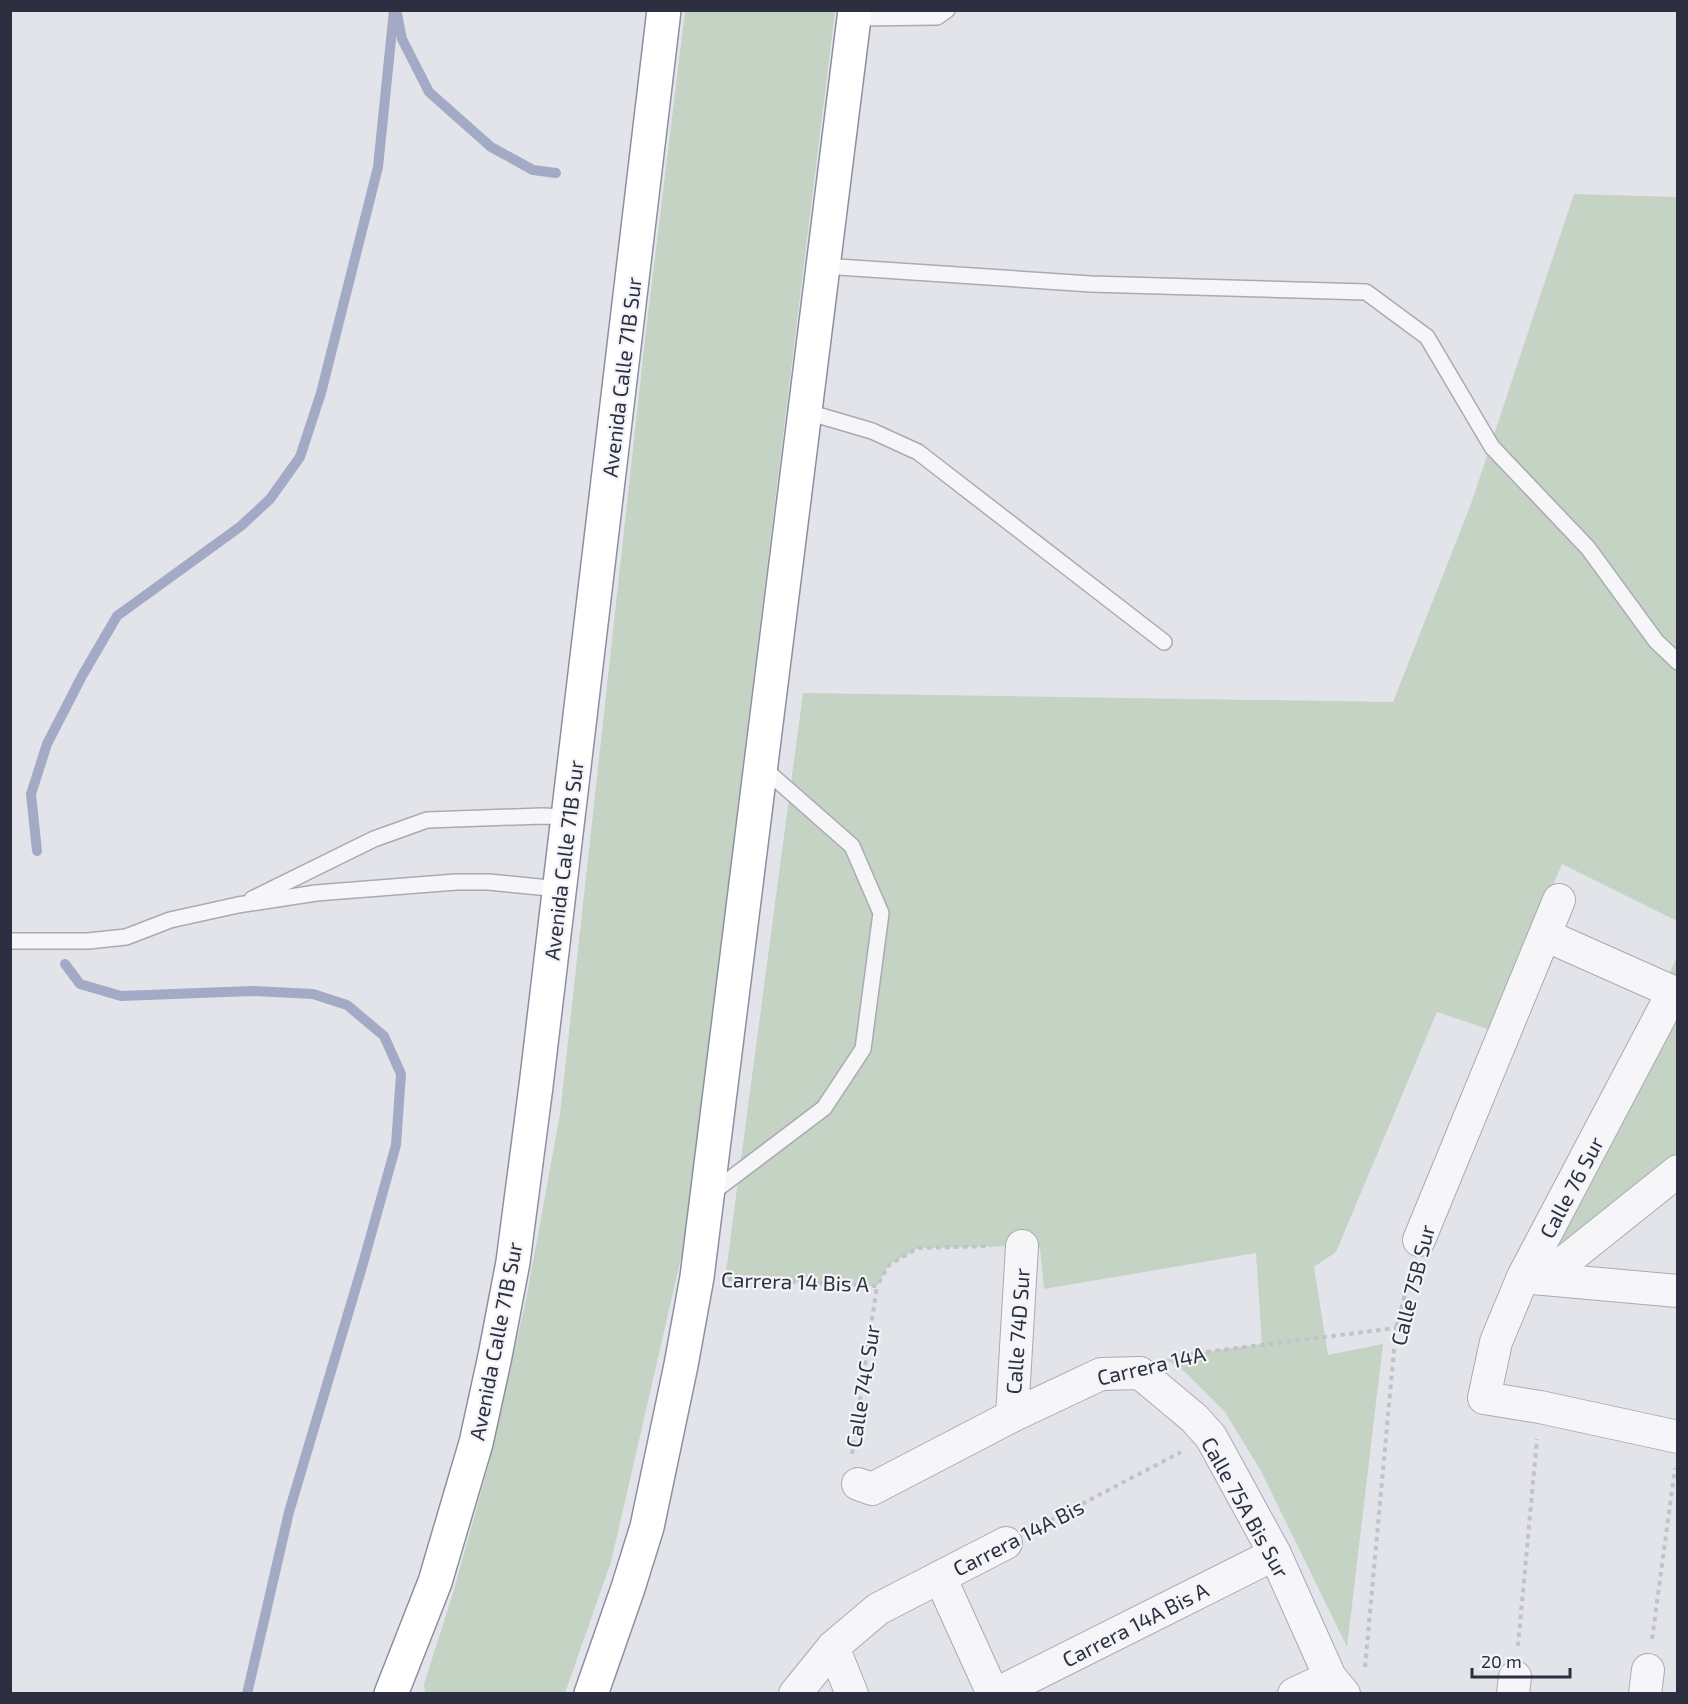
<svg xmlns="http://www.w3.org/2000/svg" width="1688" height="1704" font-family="'Exo 2',sans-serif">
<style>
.green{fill:#c5d3c5}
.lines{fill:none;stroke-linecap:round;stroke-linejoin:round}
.stream{stroke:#a2aac6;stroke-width:10}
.service-casing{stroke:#a9aab4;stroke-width:18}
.minor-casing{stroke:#a9aab4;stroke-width:34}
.trunk-casing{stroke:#8c8f9f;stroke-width:36}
.path{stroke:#c2c2c9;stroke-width:4;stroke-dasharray:4.5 4.5;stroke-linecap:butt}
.service{stroke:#f6f6f9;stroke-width:15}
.minor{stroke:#f6f6f9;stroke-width:32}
.trunk{stroke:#fff;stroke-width:33}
.labels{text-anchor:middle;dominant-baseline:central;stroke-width:4.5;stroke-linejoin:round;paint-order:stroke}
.street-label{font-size:21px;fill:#2d2f41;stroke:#f3f4f8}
</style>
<rect width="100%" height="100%" fill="#e3e4ea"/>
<g class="green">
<path d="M685,11H835L684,1245L611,1562L565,1693H425L424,1684L453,1593L488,1467L526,1300L560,1114L645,339Z"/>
<path d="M1574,194L1677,197V921L1562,864L1491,1030L1437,1012L1336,1252L1314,1267L1328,1355L1383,1344L1347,1647L1261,1471L1225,1412L1185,1372L1165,1359L1190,1354L1262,1344L1256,1253L1044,1289L1040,1248L1022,1246L918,1248L889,1265L877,1286L725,1279L803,693L1393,702L1471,504Z"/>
<path d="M1677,956V1165L1566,1260L1553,1244Z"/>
</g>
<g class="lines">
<g class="stream">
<path d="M397,14L402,39L429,92L491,147L533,170L556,173"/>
<path d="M37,851L31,794L47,744L82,676L117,616L241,526L270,499L300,457L321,393L378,167L394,10"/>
<path d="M65,964L80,984L121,996L252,991L313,994L347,1005L384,1036L401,1074L396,1145L362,1267L289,1512L247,1694"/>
</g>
<defs>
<g id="service">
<path d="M854,18L937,17L947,10"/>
<path d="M823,266L1091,284L1366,292L1427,337L1492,447L1588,548L1656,641L1678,662"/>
<path d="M804,411L872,431L918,452L1164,642"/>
<path d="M252,899L374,839L427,820L542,816L568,817"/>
<path d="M10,941H88L126,937L170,920L238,905L316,893L456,882H489L559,889"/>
<path d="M709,1195L824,1108L863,1049L881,913L852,846L761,766"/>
</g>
<g id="minor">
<path d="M1545,935L1673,992L1523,1277L1496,1342L1484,1398L1540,1407L1678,1437"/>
<path d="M1419,1240L1559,900"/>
<path d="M1533,1278L1678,1291"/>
<path d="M1543,1279L1678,1171"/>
<path d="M1012,1416L1022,1246"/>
<path d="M858,1484L872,1489L1012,1416L1101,1374L1140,1373L1194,1418L1211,1437L1275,1554L1330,1677L1344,1694"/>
<path d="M940,1577L993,1694"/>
<path d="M833,1647L852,1694"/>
<path d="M795,1694L833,1647L878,1609L1006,1543"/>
<path d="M996,1694L1275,1554"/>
<path d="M1294,1694L1330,1677"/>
<path d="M1513,1694L1515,1677"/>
<path d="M1645,1694L1648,1670"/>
</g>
<g id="trunk">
<path d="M391,1694L435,1582L476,1443L495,1356L513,1262L536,1086L664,10"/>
<path d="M591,1694L628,1588L647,1527L681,1365L697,1277L855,10"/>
</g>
</defs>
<use href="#service" class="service-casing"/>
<use href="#minor" class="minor-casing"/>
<use href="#trunk" class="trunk-casing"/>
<g class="path">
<path d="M728,1279L877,1286L889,1265L918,1248L991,1246"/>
<path d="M1171,1358L1190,1354L1396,1328"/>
<path d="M852,1454L877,1286"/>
<path d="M1034,1529L1181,1452"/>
<path d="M1652,1639L1675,1468"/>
<path d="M1518,1646L1537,1439"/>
<path d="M1365,1667L1396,1328L1412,1269"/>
</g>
<use href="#service" class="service"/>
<use href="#minor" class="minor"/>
<use href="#trunk" class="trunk"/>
</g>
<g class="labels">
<g class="street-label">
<text transform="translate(621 377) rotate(-83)">Avenida Calle 71B Sur</text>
<text transform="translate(563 860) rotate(-83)">Avenida Calle 71B Sur</text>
<text transform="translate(1571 1187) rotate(-62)">Calle 76 Sur</text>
<text transform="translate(795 1281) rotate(2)">Carrera 14 Bis A</text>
<text transform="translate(1412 1285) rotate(-76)">Calle 75B Sur</text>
<text transform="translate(1017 1331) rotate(-86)">Calle 74D Sur</text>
<text transform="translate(495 1341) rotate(-79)">Avenida Calle 71B Sur</text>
<text transform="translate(1151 1365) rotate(-13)">Carrera 14A</text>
<text transform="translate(862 1386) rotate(-81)">Calle 74C Sur</text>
<text transform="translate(1246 1507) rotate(61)">Calle 75A Bis Sur</text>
<text transform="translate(1018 1537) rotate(-27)">Carrera 14A Bis</text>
<text transform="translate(1135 1624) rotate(-27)">Carrera 14A Bis A</text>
</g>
</g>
<rect width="1688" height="1704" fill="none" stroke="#2d2f41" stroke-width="24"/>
<path d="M1472 1668v9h98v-9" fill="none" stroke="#2d2f41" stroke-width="3"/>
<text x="1481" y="1668" font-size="18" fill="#2d2f41" stroke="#f3f4f8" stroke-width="4.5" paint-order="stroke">20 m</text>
</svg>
